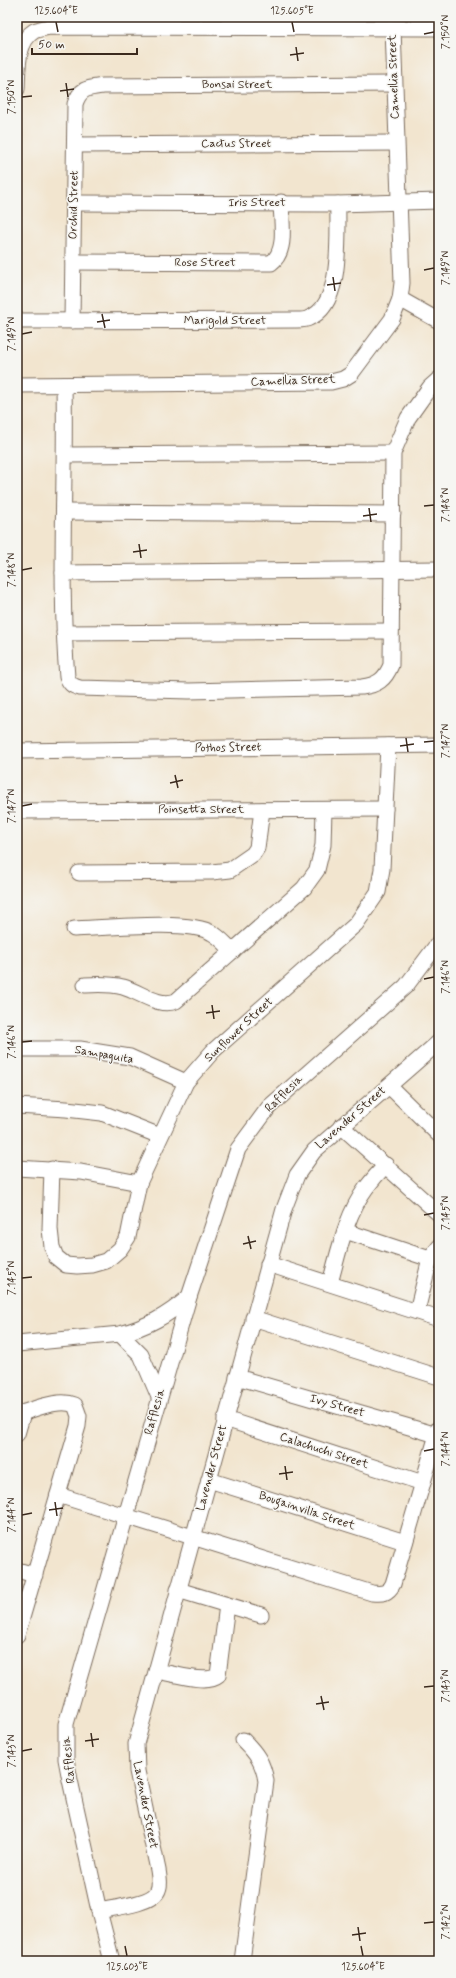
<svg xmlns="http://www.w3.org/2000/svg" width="456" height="1978" font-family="Mynerve,sans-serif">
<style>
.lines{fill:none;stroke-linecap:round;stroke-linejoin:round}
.street-casing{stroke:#7b6b5c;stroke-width:17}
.street{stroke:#fff;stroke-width:15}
.ticks{fill:none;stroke:#3b2a1e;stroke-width:1.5}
.labels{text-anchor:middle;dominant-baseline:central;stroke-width:3;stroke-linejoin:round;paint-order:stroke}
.street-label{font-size:12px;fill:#3b2a1e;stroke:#f6f6f2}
.neatline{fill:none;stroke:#3b2a1e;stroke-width:1.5}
.ticks-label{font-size:10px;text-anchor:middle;fill:#3b2a1e}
</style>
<rect width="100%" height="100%" fill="#f6f6f2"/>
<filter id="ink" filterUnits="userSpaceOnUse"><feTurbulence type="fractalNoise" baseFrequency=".025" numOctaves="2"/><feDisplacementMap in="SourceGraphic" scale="8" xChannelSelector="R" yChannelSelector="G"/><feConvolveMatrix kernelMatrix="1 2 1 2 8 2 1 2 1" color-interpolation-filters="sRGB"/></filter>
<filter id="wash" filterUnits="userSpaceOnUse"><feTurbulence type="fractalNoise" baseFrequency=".012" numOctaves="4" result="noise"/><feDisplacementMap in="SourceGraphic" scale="16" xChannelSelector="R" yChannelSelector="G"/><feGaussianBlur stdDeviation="0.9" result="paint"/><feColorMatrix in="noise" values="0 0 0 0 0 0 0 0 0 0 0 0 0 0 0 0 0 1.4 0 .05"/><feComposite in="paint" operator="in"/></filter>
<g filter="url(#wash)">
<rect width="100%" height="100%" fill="#f2e5cf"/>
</g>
<g filter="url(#ink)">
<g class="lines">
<defs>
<g id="street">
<path d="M17,89C18,71 16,42 34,31C38,29 45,28 49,27L439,28"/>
<path d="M75,145L396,143"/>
<path d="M74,203L338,204L439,201"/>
<path d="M73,262L271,263C288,251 281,221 281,202"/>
<path d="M400,299L439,321"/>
<path d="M17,321L297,320C301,320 306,320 309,318C344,305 337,233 338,204"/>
<path d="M72,321L75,104C80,88 88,88 103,86L394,84"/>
<path d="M17,385L331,382L343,379L351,374L392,319L400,299L402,283L393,28"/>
<path d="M64,385C66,482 59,580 67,677C70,684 72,686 80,688L189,691L362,687C377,685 385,680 391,665L393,453L408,418L430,387L439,379"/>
<path d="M65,455L393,453"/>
<path d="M64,512L393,514"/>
<path d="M63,573L439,569"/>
<path d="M64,633L391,631"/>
<path d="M17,751L439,745"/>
<path d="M17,811L385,809"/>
<path d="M79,873L212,872L230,870L253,854L257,848L262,810"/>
<path d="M74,929C104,928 190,919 212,933C220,937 227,946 233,951"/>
<path d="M85,985C98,984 111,984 123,987C140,992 159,1008 176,1001L304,888L317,870L323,845L324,810"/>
<path d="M17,1049H80L130,1057L186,1082"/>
<path d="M389,1086L439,1135"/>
<path d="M17,1106L66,1109L102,1113L160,1136"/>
<path d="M341,1126L439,1214"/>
<path d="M17,1168L81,1172L139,1183"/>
<path d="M52,1169L50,1229L52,1247L56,1257L66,1265L77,1266L92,1265L106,1261L120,1249L128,1237L139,1183L186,1082L213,1051L356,924L378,892L382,869L388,746"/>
<path d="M345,1231L430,1259"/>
<path d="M268,1264L439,1319"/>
<path d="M330,1283C339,1251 346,1215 366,1188C372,1180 379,1172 386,1165"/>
<path d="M417,1311L430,1259L439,1247"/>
<path d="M253,1318L439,1377"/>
<path d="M120,1334L141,1355L159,1397"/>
<path d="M17,1344L120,1334C147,1327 167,1316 189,1297"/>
<path d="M237,1377L437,1435"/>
<path d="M17,1414C34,1410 58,1398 75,1405L79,1416L78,1426L17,1635"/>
<path d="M225,1419L423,1483"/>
<path d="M17,1434L23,1413"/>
<path d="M209,1480L405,1542"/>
<path d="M58,1495L372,1593C382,1594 388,1594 393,1584L439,1428"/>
<path d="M17,1570L35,1575"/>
<path d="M178,1590L261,1615"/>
<path d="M157,1671C172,1673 206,1685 218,1675L227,1605"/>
<path d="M99,1911C112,1908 151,1904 157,1892C161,1886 159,1877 158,1870L137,1771L136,1744L284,1209L297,1175L314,1151L439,1042"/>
<path d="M112,1961L99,1911L70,1780L66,1759V1724L189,1297L238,1149L269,1107L406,986L439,942"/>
<path d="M242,1961L266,1781C263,1762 256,1753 243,1740"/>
</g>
</defs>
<use href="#street" class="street-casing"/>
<use href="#street" class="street"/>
</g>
</g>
<path class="ticks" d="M56,22L58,32M292,22L294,32M424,34L434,32M296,47L298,61M290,55L304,53M66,83L68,97M60,91L74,89M22,97L32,96M424,270L434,268M333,277L335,291M327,285L341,283M102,314L105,328M97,322L110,320M22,334L32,332M424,506L434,505M369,508L371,522M363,516L377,514M139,544L141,558M133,552L147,550M22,570L32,568M406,738L408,752M424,742L434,741M400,746L414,744M175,775L178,788M170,783L183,780M22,806L32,804M424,979L434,977M212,1005L214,1019M206,1013L220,1011M22,1042L32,1041M424,1215L434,1213M248,1236L251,1249M243,1244L256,1241M22,1278L32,1277M424,1451L434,1449M285,1466L287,1480M279,1474L293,1472M55,1502L57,1516M49,1510L63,1508M22,1515L32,1513M424,1687L434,1686M321,1696L324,1710M316,1704L329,1702M91,1733L93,1747M85,1741L99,1739M22,1751L32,1749M424,1923L434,1922M358,1927L360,1941M352,1935L366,1933M125,1946L127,1956M361,1946L363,1956"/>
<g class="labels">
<g class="street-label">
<text transform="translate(394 77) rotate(-92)">Camellia Street</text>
<text x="237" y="85">Bonsai Street</text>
<text x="236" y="144">Cactus Street</text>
<text x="257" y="203">Iris Street</text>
<text transform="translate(74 205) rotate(-89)">Orchid Street</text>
<text x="205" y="263">Rose Street</text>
<text x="225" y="321">Marigold Street</text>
<text transform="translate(293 381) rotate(-2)">Camellia Street</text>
<text transform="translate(228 748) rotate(-1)">Pothos Street</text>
<text x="201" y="810">Poinsetta Street</text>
<text transform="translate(239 1030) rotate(-43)">Sunflower Street</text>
<text transform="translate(104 1055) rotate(10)">Sampaguita</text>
<text transform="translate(284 1094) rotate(-44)">Rafflesia</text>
<text transform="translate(351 1118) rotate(-41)">Lavender Street</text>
<text transform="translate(337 1406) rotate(16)">Ivy Street</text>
<text transform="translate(155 1412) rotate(-74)">Rafflesia</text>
<text transform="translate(324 1451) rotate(18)">Calachuchi Street</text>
<text transform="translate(212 1468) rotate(-75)">Lavender Street</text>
<text transform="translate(307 1511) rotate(18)">Bougainvilla Street</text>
<text transform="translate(69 1760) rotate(-96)">Rafflesia</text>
<text transform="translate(145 1805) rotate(79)">Lavender Street</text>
</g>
</g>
<rect width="456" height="1978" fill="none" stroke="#f6f6f2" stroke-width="44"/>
<path d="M32 48v6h105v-6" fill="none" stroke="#3b2a1e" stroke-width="2"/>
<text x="38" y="48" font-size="12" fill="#3b2a1e" stroke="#f6f6f2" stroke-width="3" paint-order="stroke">50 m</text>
<rect x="22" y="22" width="412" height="1934" class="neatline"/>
<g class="ticks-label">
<text x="56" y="14">125.604°E</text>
<text x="292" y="14">125.605°E</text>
<text transform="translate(445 32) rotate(-90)" y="4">7.150°N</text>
<text transform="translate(11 97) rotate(-90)" y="4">7.150°N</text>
<text transform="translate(445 268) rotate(-90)" y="4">7.149°N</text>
<text transform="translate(11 334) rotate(-90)" y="4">7.149°N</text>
<text transform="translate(445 505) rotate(-90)" y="4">7.148°N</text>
<text transform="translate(11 570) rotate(-90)" y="4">7.148°N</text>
<text transform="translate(445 741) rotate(-90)" y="4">7.147°N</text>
<text transform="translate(11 806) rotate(-90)" y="4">7.147°N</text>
<text transform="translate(445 977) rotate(-90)" y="4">7.146°N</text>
<text transform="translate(11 1042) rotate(-90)" y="4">7.146°N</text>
<text transform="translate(445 1213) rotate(-90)" y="4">7.145°N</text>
<text transform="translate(11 1278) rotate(-90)" y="4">7.145°N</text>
<text transform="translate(445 1449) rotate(-90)" y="4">7.144°N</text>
<text transform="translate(11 1515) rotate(-90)" y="4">7.144°N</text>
<text transform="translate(445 1686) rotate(-90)" y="4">7.143°N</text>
<text transform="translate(11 1751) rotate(-90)" y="4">7.143°N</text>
<text transform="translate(445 1922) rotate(-90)" y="4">7.142°N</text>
<text x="127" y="1970">125.603°E</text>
<text x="363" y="1970">125.604°E</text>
</g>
</svg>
